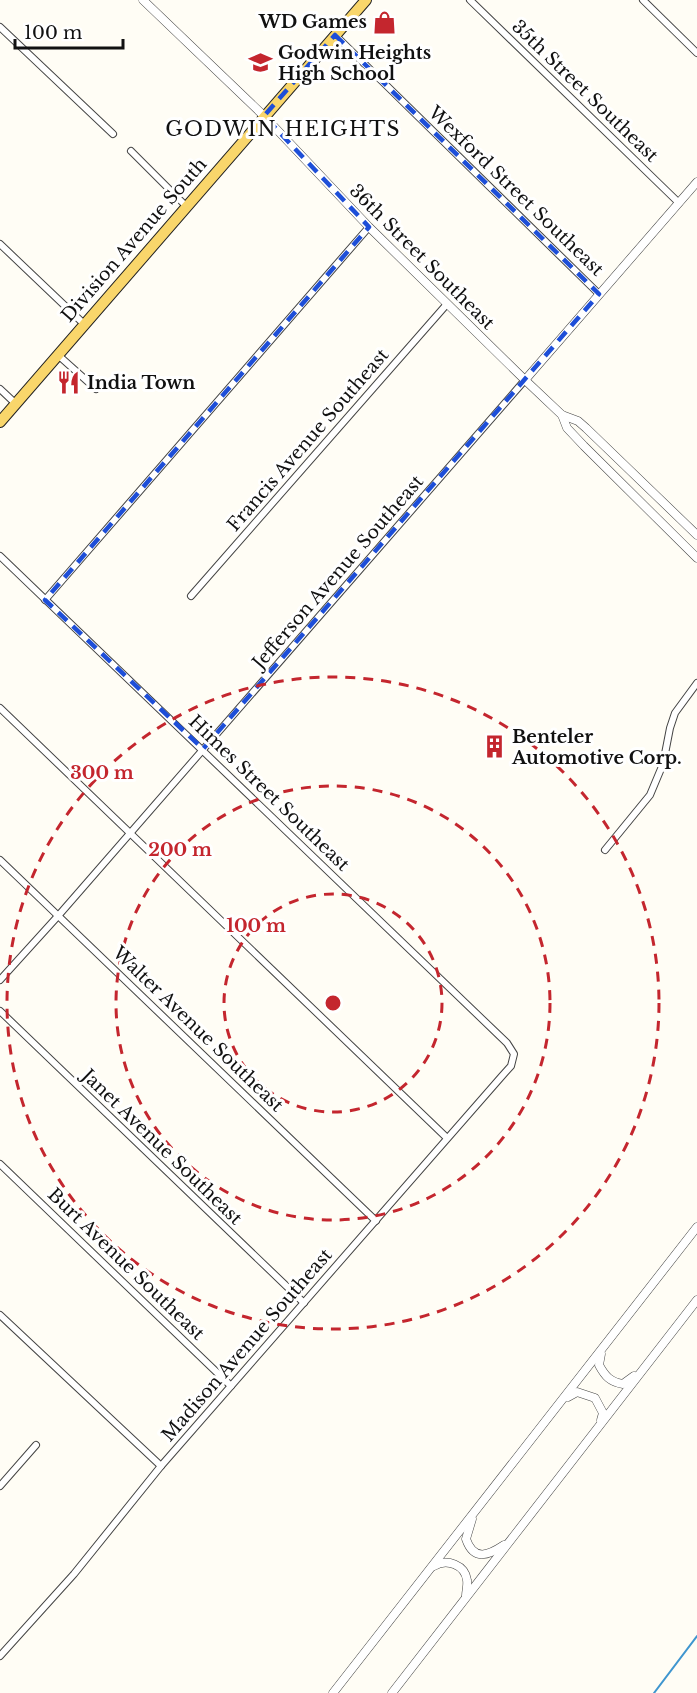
<svg xmlns="http://www.w3.org/2000/svg" width="697" height="1693" font-family="'Libre Baskerville',serif">
<style>
.lines{fill:none;stroke-linecap:round;stroke-linejoin:round}
.stream{stroke:#3f96cf;stroke-width:2}
.minor-casing{stroke:#444;stroke-width:8}
.tertiary-casing{stroke:#444;stroke-width:9}
.primary-casing{stroke:#222;stroke-width:12}
.minor{stroke:#fff;stroke-width:6}
.tertiary{stroke:#fff;stroke-width:8}
.primary{stroke:#f9d66b;stroke-width:10}
.marked{fill:none;stroke:#1d4ed8;stroke-width:4.5;stroke-dasharray:12 8;stroke-linejoin:round}
.ring{fill:none;stroke:#c4262e;stroke-width:3;stroke-dasharray:10 8}
.labels{text-anchor:middle;dominant-baseline:central;stroke-width:6;stroke-linejoin:round;paint-order:stroke}
.poi-label{font-size:18px;font-weight:bold;fill:#111;stroke:#fff;text-anchor:start}
.street-label{font-size:18px;fill:#111;stroke:#fff}
.neighbourhood-label{font-size:20px;letter-spacing:1.5px;fill:#111;stroke:#fff}
.centre{fill:#c4262e;stroke:#fff;stroke-width:3}
.ring-label{font-size:18px;text-anchor:middle;font-weight:bold;fill:#c4262e;stroke:#fff;stroke-width:6;stroke-linejoin:round;paint-order:stroke}
</style>
<rect width="100%" height="100%" fill="#fffdf5"/>
<g class="lines">
<path class="stream" d="M654,1693L697,1636"/>
<defs>
<g id="minor">
<path d="M470,0L679,203"/>
<path d="M643,0L697,53"/>
<path d="M0,27L113,134"/>
<path d="M335,35L599,294"/>
<path d="M131,151L186,206"/>
<path d="M0,244L84,324"/>
<path d="M58,355L96,389"/>
<path d="M0,389L16,404"/>
<path d="M0,556L507,1043L514,1054L511,1066L502,1076L161,1466L74,1574L0,1656"/>
<path d="M191,596L447,304"/>
<path d="M45,600L369,227"/>
<path d="M0,708L447,1138"/>
<path d="M605,850L650,795L663,764L670,728L675,713L697,683"/>
<path d="M0,860L376,1221"/>
<path d="M0,980L58,916L525,380"/>
<path d="M0,1011L304,1303"/>
<path d="M0,1164L231,1386"/>
<path d="M0,1315L161,1466"/>
<path d="M0,1486L36,1445"/>
</g>
<g id="tertiary">
<path d="M143,0L264,116L369,227L525,380L562,415L578,421L586,428L697,535"/>
<path d="M525,380L697,182"/>
<path d="M562,415L567,428L584,446L697,558"/>
<path d="M601,1354L599,1365C605,1376 610,1382 623,1384L634,1376"/>
<path d="M568,1397L577,1392L595,1398L603,1413L601,1420"/>
<path d="M472,1519L466,1539C474,1562 489,1555 504,1545"/>
<path d="M434,1566C447,1558 465,1565 467,1580C468,1585 466,1591 466,1596"/>
<path d="M333,1693L697,1227"/>
<path d="M392,1693L697,1300"/>
</g>
<path id="primary" d="M0,422L366,0"/>
</defs>
<use href="#minor" class="minor-casing"/>
<use href="#tertiary" class="tertiary-casing"/>
<use href="#primary" class="primary-casing"/>
<use href="#minor" class="minor"/>
<use href="#tertiary" class="tertiary"/>
<use href="#primary" class="primary"/>
</g>
<path class="marked" d="M335,35L599,294L203,749L45,600L369,227L264,116Z"/>
<g class="ring">
<circle cx="333" cy="1003" r="109"/>
<circle cx="333" cy="1003" r="217"/>
<circle cx="333" cy="1003" r="326"/>
</g>
<defs>
<symbol id="shop-bare" viewBox="-9 -9 18 18"><path d="M-5-2.5h2.3a2.7 3.5 0 0 1 5.4 0H5L5.5 6h-11ZM-1.5-2.5h3a1.5 2.3 0 0 0-3 0Z" fill="#c4262e" stroke="#fff" stroke-width="2.5" paint-order="stroke"/></symbol>
<symbol id="school-bare" viewBox="-9 -9 18 18"><path d="M0-5L7-2L0 1L-7-2ZM-4 1L0 2.5L4 1V4Q0 6-4 4Z" fill="#c4262e" stroke="#fff" stroke-width="2.5" paint-order="stroke"/></symbol>
<symbol id="restaurant-bare" viewBox="-9 -9 18 18"><path d="M-5-6h1v4h1v-4h1v4h1v-4h1v5L-1.5 .5V6h-2V.5L-5-1ZM5-6V6H3V1.5H1.5Q1.5-4 5-6Z" fill="#c4262e" stroke="#fff" stroke-width="2.5" paint-order="stroke"/></symbol>
<symbol id="building-bare" viewBox="-9 -9 18 18"><path d="M-4-6H4V6H1V3H-1V6H-4ZM-2.5-4.3h1.7v1.8h-1.7ZM.8-4.3h1.7v1.8H.8ZM-2.5-1h1.7V.8h-1.7ZM.8-1h1.7V.8H.8Z" fill="#c4262e" stroke="#fff" stroke-width="2.5" paint-order="stroke"/></symbol>
</defs>
<g fill-rule="evenodd">
<use href="#shop-bare" x="368" y="6" width="33" height="33"/>
<use href="#school-bare" x="244" y="46" width="33" height="33"/>
<use href="#restaurant-bare" x="52" y="366" width="33" height="33"/>
<use href="#building-bare" x="478" y="730" width="33" height="33"/>
</g>
<g class="labels">
<g class="poi-label">
<text x="367" y="22" text-anchor="end">WD Games</text>
<text x="278" y="53">Godwin Heights<tspan x="278" dy="21">High School</tspan></text>
<text x="87" y="383">India Town</text>
<text x="512" y="737">Benteler<tspan x="512" dy="21">Automotive Corp.</tspan></text>
</g>
<g class="street-label">
<text transform="translate(585 91) rotate(44)">35th Street Southeast</text>
<text transform="translate(516 191) rotate(44)">Wexford Street Southeast</text>
<text transform="translate(134 240) rotate(-49)">Division Avenue South</text>
<text transform="translate(422 257) rotate(45)">36th Street Southeast</text>
<text transform="translate(308 440) rotate(-49)">Francis Avenue Southeast</text>
<text transform="translate(338 572) rotate(-49)">Jefferson Avenue Southeast</text>
<text transform="translate(269 793) rotate(44)">Himes Street Southeast</text>
<text transform="translate(198 1029) rotate(44)">Walter Avenue Southeast</text>
<text transform="translate(162 1147) rotate(44)">Janet Avenue Southeast</text>
<text transform="translate(126 1264) rotate(44)">Burt Avenue Southeast</text>
<text transform="translate(247 1345) rotate(-49)">Madison Avenue Southeast</text>
</g>
<g class="neighbourhood-label">
<text x="283" y="129">GODWIN HEIGHTS</text>
</g>
</g>
<circle cx="333" cy="1003" r="9" class="centre"/>
<g class="ring-label">
<text x="102" y="779">300 m</text>
<text x="180" y="856">200 m</text>
<text x="256" y="932">100 m</text>
</g>
<path d="M15 39v9h108v-9" fill="none" stroke="#111111" stroke-width="3"/>
<text x="24" y="39" font-size="18" fill="#111111" stroke="#ffffff" stroke-width="4.5" paint-order="stroke">100 m</text>
</svg>
